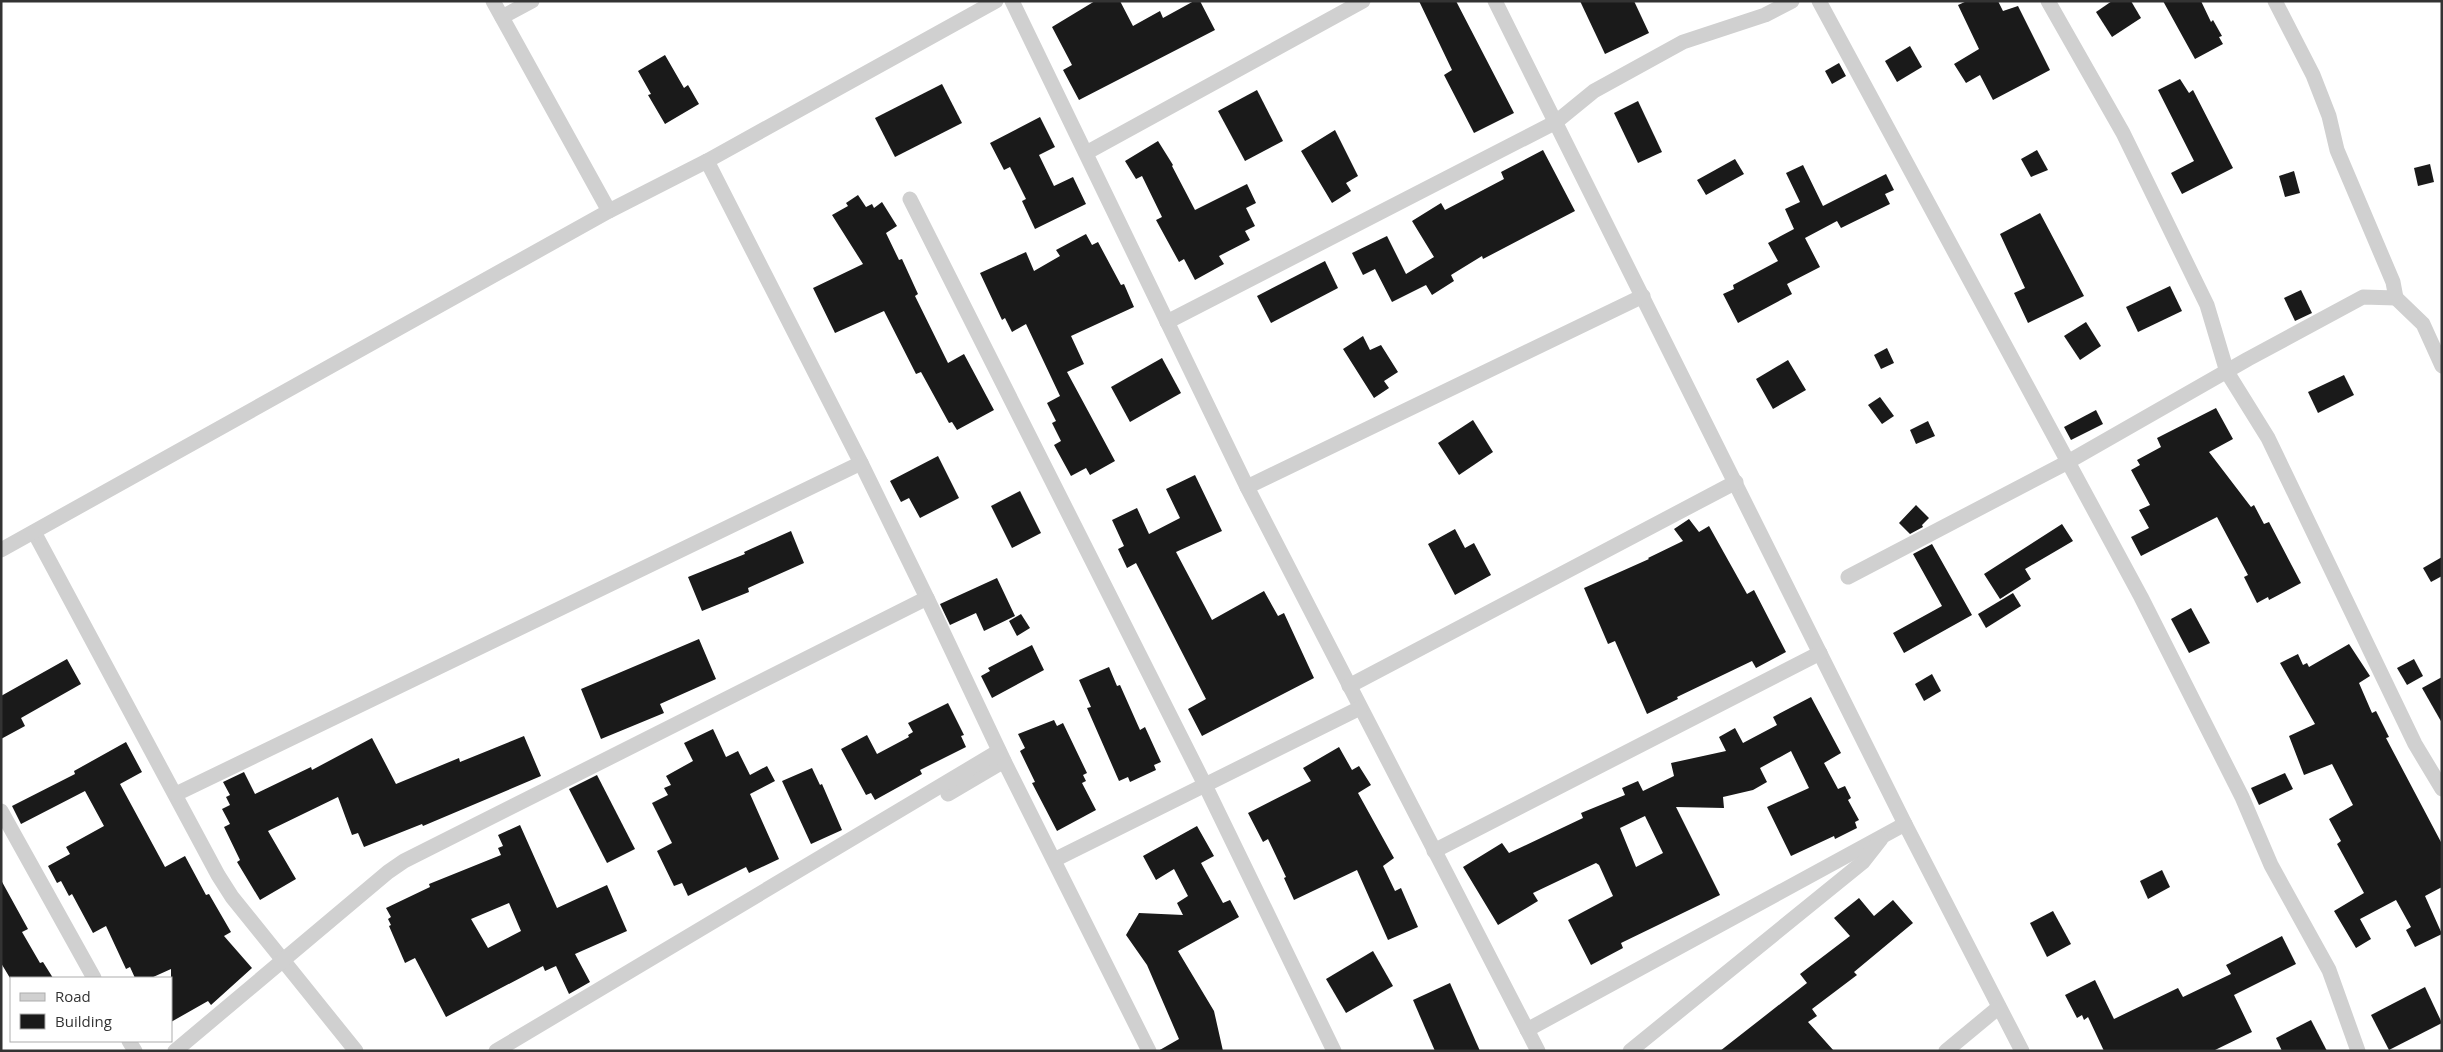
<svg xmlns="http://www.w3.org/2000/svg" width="2443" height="1052" font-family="'Open Sans',sans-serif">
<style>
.building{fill:#1a1a1a;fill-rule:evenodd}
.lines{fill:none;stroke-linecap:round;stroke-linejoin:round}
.minor{stroke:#d0d0d0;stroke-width:15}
</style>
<rect width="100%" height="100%" fill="#fff"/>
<g class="building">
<path d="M1095,1H1120L1133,26L1160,11L1163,18L1194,1H1200L1215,30L1079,100L1063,70L1072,65L1052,27Z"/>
<path d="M1419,1H1456L1514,113L1474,133L1444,75L1452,70Z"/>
<path d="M1580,1H1634L1649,33L1605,54Z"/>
<path d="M1967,1H1998L2003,11L2018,6L2050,70L1993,100L1980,75L1966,83L1954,64L1979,49L1958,5Z"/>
<path d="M2112,1H2131L2141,18L2112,37L2096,12Z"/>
<path d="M2163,1H2201L2211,22L2213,20L2222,36L2219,37L2223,44L2195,59Z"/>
<path d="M1910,46L1922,67L1897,82L1885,61Z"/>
<path d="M665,55L684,88L688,85L699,104L665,124L648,95L651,94L638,71Z"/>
<path d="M1839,63L1846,76L1832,84L1825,71Z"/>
<path d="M2180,79L2189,93L2193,90L2233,168L2182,194L2171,173L2194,161L2158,90Z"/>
<path d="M942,84L962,123L895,157L875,118Z"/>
<path d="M1257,90L1283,141L1245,161L1218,111Z"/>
<path d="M1638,101L1662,152L1638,163L1614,113Z"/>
<path d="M1040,117L1055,147L1039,155L1054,186L1073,177L1086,204L1035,229L1022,201L1026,199L1010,167L1004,170L990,143Z"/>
<path d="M1335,130L1358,176L1346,183L1351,191L1332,203L1301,151Z"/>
<path d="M1158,141L1173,165L1172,166L1195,210L1247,184L1256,203L1246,208L1255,226L1245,231L1250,240L1219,256L1224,264L1195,280L1184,259L1179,262L1156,220L1162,217L1142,176L1136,179L1125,161Z"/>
<path d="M1543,150L1575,211L1483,259L1482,256L1451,275L1454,281L1432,295L1426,285L1392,302L1375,269L1363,275L1352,253L1387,236L1406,274L1434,257L1412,221L1441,203L1445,210L1504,179L1501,172Z"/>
<path d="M2037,150L2048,170L2031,177L2021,159Z"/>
<path d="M1735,159L1744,174L1706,195L1697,180Z"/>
<path d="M2430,164L2434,182L2418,186L2414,168Z"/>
<path d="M1803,165L1823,206L1886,174L1894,190L1885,194L1890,204L1841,228L1837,221L1805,238L1820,267L1787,284L1792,294L1738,323L1723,294L1734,289L1733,285L1778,261L1768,243L1794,229L1785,209L1800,202L1786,173Z"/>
<path d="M2294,171L2300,193L2285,197L2279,176Z"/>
<path d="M858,195L866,207L872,204L874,208L882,202L897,226L886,233L899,260L902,259L918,294L915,296L948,363L964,354L994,410L957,430L952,422L949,423L921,372L916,374L884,311L835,333L813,288L863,264L832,215L848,206L846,203Z"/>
<path d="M2040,213L2084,296L2028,323L2014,293L2025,288L2000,234Z"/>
<path d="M1086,234L1092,245L1098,242L1121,285L1124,284L1134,307L1071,336L1084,364L1067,372L1115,461L1090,475L1086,468L1071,476L1054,445L1061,441L1052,423L1056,421L1047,403L1060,396L1026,324L1012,332L1005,318L1002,320L980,273L1026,252L1034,271L1060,256L1056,250Z"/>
<path d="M1325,261L1338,288L1271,323L1257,296Z"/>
<path d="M2170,286L2182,311L2138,332L2126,307Z"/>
<path d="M2301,290L2312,313L2295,321L2284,298Z"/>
<path d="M2086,322L2101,346L2080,360L2064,336Z"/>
<path d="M1363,336L1370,350L1381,345L1398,372L1384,381L1389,388L1374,398L1343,349Z"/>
<path d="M1887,348L1894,363L1881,369L1874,355Z"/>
<path d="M1162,358L1181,393L1130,422L1111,387Z"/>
<path d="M1788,360L1806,390L1773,409L1756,379Z"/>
<path d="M2344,375L2354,395L2318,413L2308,392Z"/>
<path d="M1880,397L1894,416L1882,424L1868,405Z"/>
<path d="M2216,408L2233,439L2209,452L2251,507L2254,505L2264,524L2269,522L2301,583L2269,600L2268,597L2257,603L2244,577L2248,575L2217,517L2141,556L2131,537L2149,528L2139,510L2150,505L2131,470L2140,465L2137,460L2161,447L2157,438Z"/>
<path d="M2096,410L2103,424L2071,440L2064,427Z"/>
<path d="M1473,420L1493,452L1459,475L1438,443Z"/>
<path d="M1928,421L1935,436L1916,444L1910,430Z"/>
<path d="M938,456L959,498L920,518L909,498L901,502L890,481Z"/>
<path d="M1195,475L1222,531L1176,552L1212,620L1264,591L1278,616L1284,613L1314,678L1202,736L1188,709L1206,699L1136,563L1127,568L1118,549L1124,546L1112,520L1137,508L1149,534L1180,518L1166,489Z"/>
<path d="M1020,491L1041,533L1012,548L991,506Z"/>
<path d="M1916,505L1929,518L1922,525L1923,527L1910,534L1899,523Z"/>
<path d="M1689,519L1699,532L1709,526L1747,594L1754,590L1786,652L1756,668L1752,661L1677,697L1678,699L1647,714L1615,641L1608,644L1584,588L1649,559L1648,558L1683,541L1674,529Z"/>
<path d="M2062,524L2073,541L2025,569L2031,579L2000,599L1984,574Z"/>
<path d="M1455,529L1465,548L1474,543L1491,575L1455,595L1428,544Z"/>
<path d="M791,531L804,563L748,588L749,592L702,611L688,577L745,554L744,552Z"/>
<path d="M1932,544L1972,615L1904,653L1893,633L1942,606L1913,554Z"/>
<path d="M2442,557V576L2431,582L2423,568Z"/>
<path d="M997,578L1015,616L984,631L976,613L950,625L940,604Z"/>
<path d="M2013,593L2021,606L1986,628L1978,614Z"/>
<path d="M2191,608L2210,643L2189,653L2171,619Z"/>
<path d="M1021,614L1030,628L1017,636L1009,621Z"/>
<path d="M699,639L716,679L660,704L664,713L601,739L581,689Z"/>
<path d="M2349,644L2370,676L2359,683L2372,713L2376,711L2389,737L2386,738L2442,844V887L2425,896L2442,934L2415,947L2406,930L2411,927L2396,900L2360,919L2371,939L2356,948L2334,911L2364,893L2337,844L2341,841L2329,819L2353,805L2332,764L2304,775L2289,736L2315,724L2280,663L2298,654L2303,665L2307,663L2309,667Z"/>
<path d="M1032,645L1044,670L992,698L981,676L990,671L988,668Z"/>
<path d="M67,659L81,684L21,718L25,726L1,739V696Z"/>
<path d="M2414,659L2423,676L2407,685L2397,668Z"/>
<path d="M1109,667L1117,686L1120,685L1140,730L1145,727L1161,762L1154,765L1156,770L1130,782L1128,777L1119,781L1087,708L1091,707L1079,680Z"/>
<path d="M1932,674L1941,691L1924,701L1915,684Z"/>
<path d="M2442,677V723L2422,688Z"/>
<path d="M1811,697L1841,753L1824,763L1838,789L1845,786L1851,798L1848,800L1859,820L1855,822L1857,828L1835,839L1834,836L1791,856L1767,807L1809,788L1791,751L1760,768L1767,782L1753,790L1723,797L1724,808L1676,807L1720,895L1621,943L1623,948L1591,965L1568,920L1613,896L1599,865L1596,863L1533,893L1538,901L1498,925L1463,867L1502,843L1509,853L1583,818L1581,813L1625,795L1622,788L1638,781L1643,791L1674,776L1671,763L1726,751L1719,737L1735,728L1743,743L1777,725L1773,717ZM1645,816L1663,853L1636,867L1620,828Z"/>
<path d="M948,703L964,735L961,736L966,747L920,770L922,774L875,800L871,793L866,795L841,749L867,735L877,754L909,737L908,735L913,732L908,723Z"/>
<path d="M1054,720L1057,726L1063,723L1087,773L1083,775L1086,781L1082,783L1096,810L1057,831L1032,783L1035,782L1020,751L1025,748L1018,734Z"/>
<path d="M713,729L726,757L738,751L750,775L767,766L775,781L750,794L779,859L749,873L746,867L688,896L682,883L674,886L657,851L672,843L652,803L668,795L664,788L671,785L666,776L693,761L684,743Z"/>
<path d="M524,736L541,776L423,826L422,824L364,847L358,833L352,835L338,797L268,831L296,879L260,900L237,862L240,860L224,827L230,824L222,809L230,805L226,797L230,795L223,782L244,772L255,794L311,767L312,770L372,738L396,784L459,758L460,762Z"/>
<path d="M126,742L142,772L120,784L165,867L185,856L206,895L209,894L231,932L224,936L252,968L211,1005L208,1001L171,1022V969L151,978H135L130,967L126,969L106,926L93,933L72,894L69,896L61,881L57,883L48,866L70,854L66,847L104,826L85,791L21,824L12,806L75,774L74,771Z"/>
<path d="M1339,747L1352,770L1359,766L1371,785L1358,793L1394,858L1383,866L1395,891L1401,888L1418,927L1388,940L1357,870L1294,900L1284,878L1286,877L1268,839L1263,842L1248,813L1311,781L1303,768Z"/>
<path d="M812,768L820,785L822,784L842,830L811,844L782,781Z"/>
<path d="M2285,773L2293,789L2259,805L2251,788Z"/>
<path d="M597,775L635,849L607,863L569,789Z"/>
<path d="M520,825L557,908L607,885L627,931L575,954L590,982L569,994L556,966L545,971L543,966L446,1017L415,958L405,963L389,926L391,925L388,919L391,917L386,908L430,887L429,884L501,855L498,848L503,846L498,835ZM509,903L521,931L488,948L471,919Z"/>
<path d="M1197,826L1214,856L1201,863L1223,903L1230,900L1239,917L1178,951L1214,1011L1223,1051H1158L1179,1039L1147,965L1126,935L1139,913L1183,915L1177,903L1188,896L1174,869L1156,880L1143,856Z"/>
<path d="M2162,870L2170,887L2148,899L2140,881Z"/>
<path d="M1,880L28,929L22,932L40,963L43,962L53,978H10L1,963Z"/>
<path d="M1859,898L1874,916L1893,900L1913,923L1854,972L1857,975L1812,1009L1817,1016L1808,1022L1834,1051H1720L1807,983L1800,974L1850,936L1834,918Z"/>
<path d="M2053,911L2071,944L2047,957L2030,923Z"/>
<path d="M2282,936L2296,964L2234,995L2252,1032L2213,1051H2104L2088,1017L2084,1020L2082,1015L2077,1018L2065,995L2095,980L2114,1019L2178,988L2183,997L2231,974L2226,965Z"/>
<path d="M1373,951L1393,986L1346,1013L1326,979Z"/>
<path d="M1450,983L1480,1051H1435L1413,1000Z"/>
<path d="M2425,987L2442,1023L2389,1050L2371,1015Z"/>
<path d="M2311,1020L2327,1051H2282L2276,1038Z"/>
</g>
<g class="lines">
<g class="minor">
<path d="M493,1L609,211"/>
<path d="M1012,1L1247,487L1538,1051"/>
<path d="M1495,1L1905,824L2022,1051"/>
<path d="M1819,1L2141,597L2242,797L2271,865L2329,970L2358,1051"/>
<path d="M2048,1L2123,133L2207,305L2227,372L2268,438L2415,744L2442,789"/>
<path d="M502,17L532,1"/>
<path d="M1086,153L1363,1"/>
<path d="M707,161L861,463L927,598"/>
<path d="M910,199L1205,785L1334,1051"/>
<path d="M2396,298L2423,324L2442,366"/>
<path d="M1167,322L1556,122L1594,91L1683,42L1765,15L1792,1"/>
<path d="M1247,487L1643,296"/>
<path d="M34,532L218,875L232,897L356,1051"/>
<path d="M1,550L609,211L707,161L996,1"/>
<path d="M1848,577L2066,463L2248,359L2363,297L2396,298L2393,282L2337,150L2329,116L2313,75L2275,1"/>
<path d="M1349,686L1736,482"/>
<path d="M176,794L861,463"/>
<path d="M948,794L1004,761"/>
<path d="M1,811L94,978"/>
<path d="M1434,851L1820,653"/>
<path d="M1054,860L1360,708"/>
<path d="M1527,1030L1905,824"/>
<path d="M129,1041L135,1051"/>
<path d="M175,1051L388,872L404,861L927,598L1004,761L1149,1051"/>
<path d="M496,1051L999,751"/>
<path d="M1630,1051L1863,862L1881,839"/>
<path d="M1946,1051L1999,1007"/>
</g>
</g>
<rect width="2443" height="1052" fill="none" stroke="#333333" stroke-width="5"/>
<rect x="10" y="977" width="162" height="65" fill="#ffffff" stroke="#adadad"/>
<rect x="20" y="993" width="25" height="8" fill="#d0d0d0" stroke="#adadad"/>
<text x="55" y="1002" font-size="15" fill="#333333">Road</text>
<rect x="20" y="1014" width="25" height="15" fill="#1a1a1a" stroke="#adadad"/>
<text x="55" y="1027" font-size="15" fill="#333333">Building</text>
</svg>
